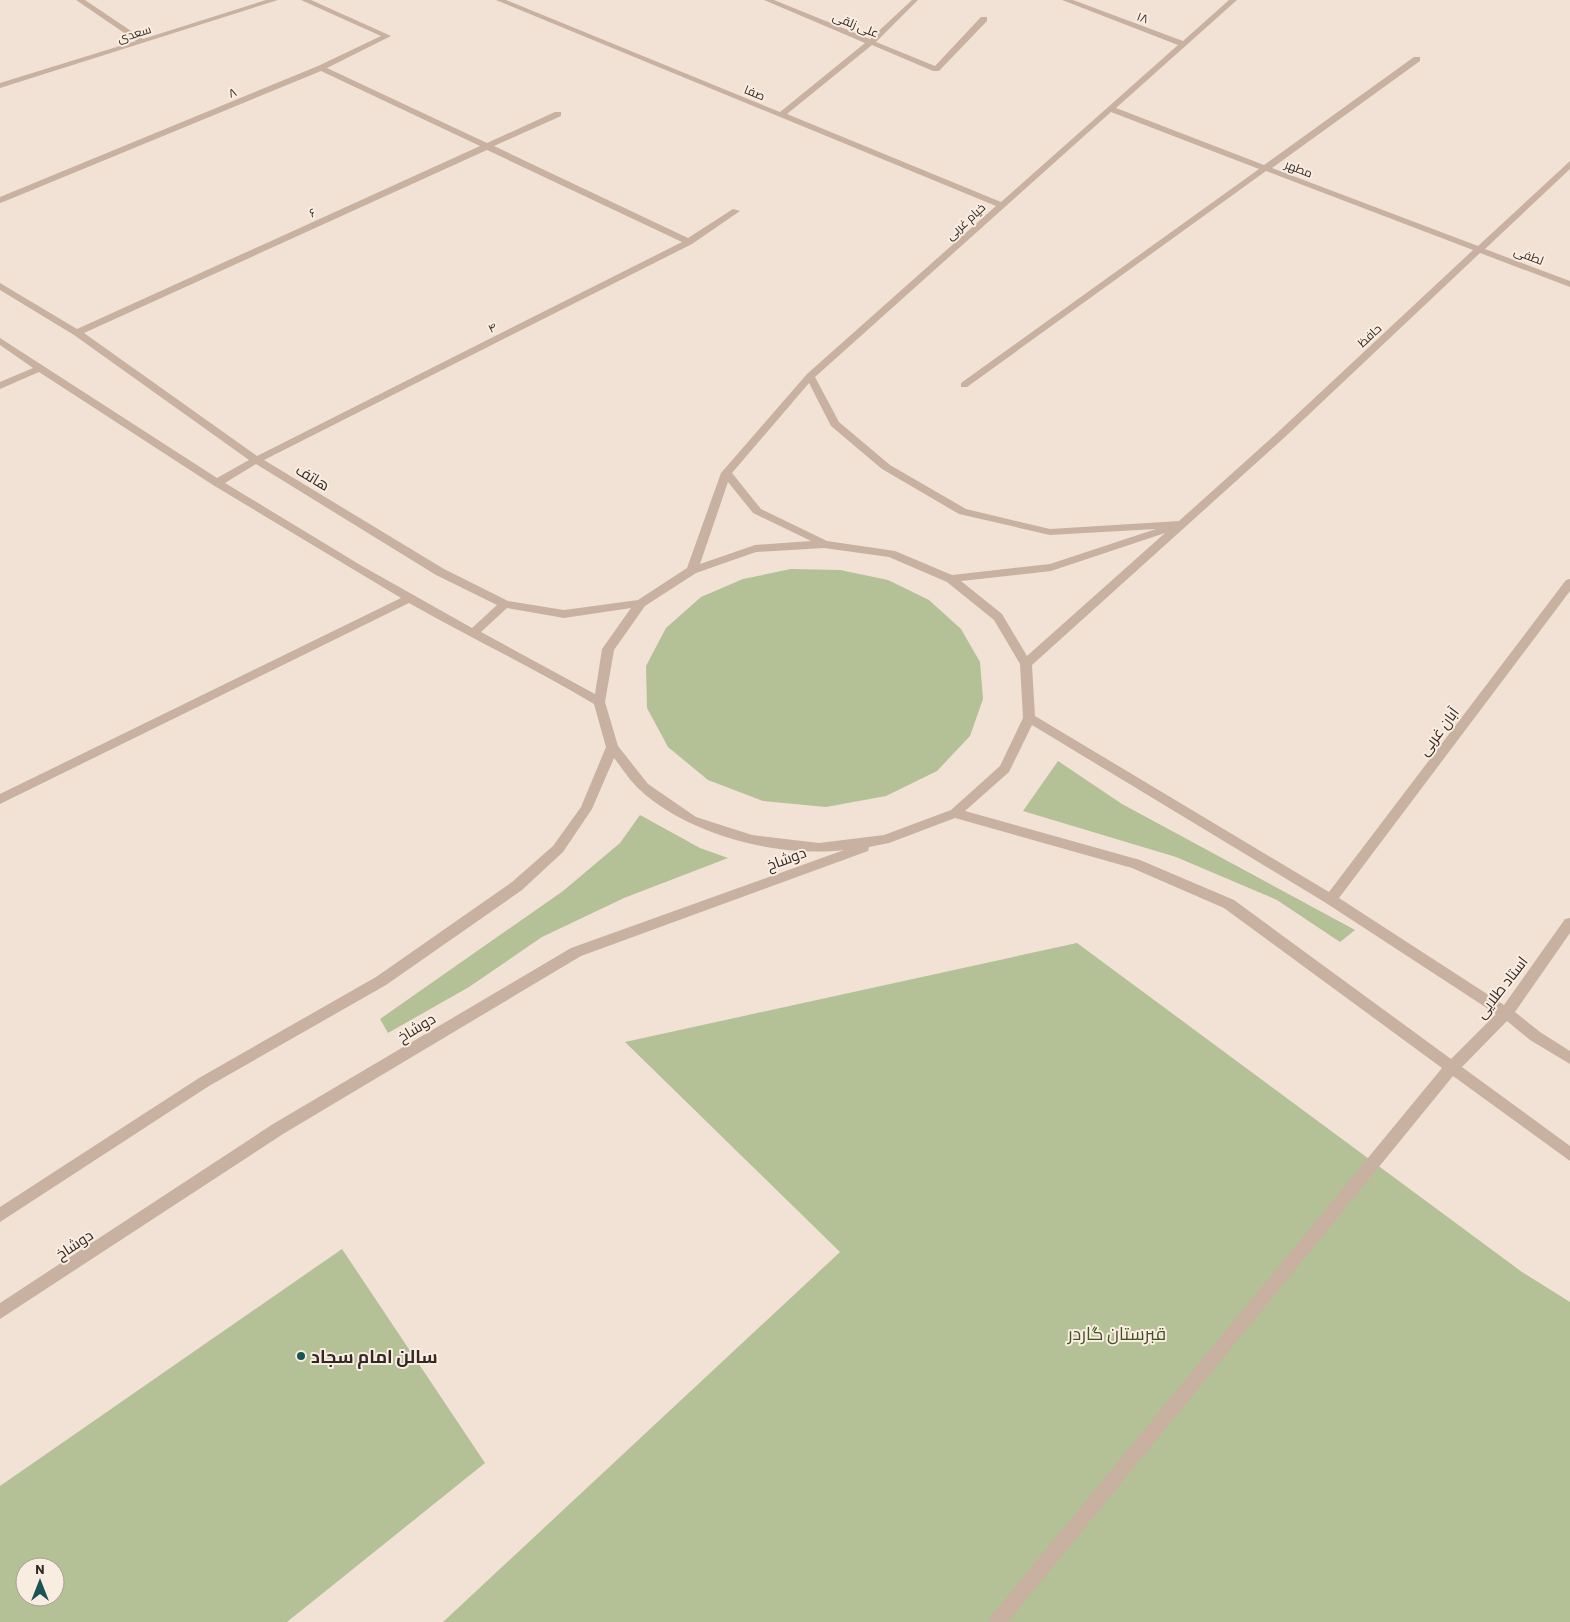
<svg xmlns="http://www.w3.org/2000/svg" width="1570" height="1622" font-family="Barlow,Cairo,sans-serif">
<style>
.green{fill:#b4c095;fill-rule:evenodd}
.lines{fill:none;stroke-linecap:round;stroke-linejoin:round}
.minor{fill:#c9b1a1;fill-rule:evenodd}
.poi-dot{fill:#195555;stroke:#f9ede1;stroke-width:2}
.labels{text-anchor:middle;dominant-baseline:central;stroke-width:4;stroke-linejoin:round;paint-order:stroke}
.far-street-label{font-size:12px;fill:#332824;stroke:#f9ede1}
.street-label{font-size:15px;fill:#332824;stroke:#f9ede1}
.near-park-label{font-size:18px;fill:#445227;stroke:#f9ede1}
.near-poi-label{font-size:18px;font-weight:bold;fill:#332824;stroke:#f9ede1;text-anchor:start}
</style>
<rect width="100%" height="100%" fill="#f1e2d5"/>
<g class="green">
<path d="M791,569L840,570L888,580L929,600L961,629L980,662L983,699L970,736L937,771L886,796L826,807L763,801L708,780L668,747L647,708L646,666L666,628L701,597L743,579Z"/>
<path d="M1058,761L1122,804L1355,930L1340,942L1277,900L1176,857L1023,811Z"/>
<path d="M640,815L700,848L728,858L624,898L542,937L469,987L388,1033L380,1019L563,891L620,843Z"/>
<path d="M1077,943L1522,1272L1570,1302V1622H443L840,1252L625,1042Z"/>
<path d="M342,1249L485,1463L287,1622H0V1486ZM25,1567H55V1597H25Z"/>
</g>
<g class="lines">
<g class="minor">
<path d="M76,0H85L143,39L266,0H278L0,88V83L136,41Z"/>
<path d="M301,0H311L391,36L327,68L487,143L555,112H561V116L494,146L688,238L733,209L740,211L692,244L264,460L444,569L508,601L564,610L638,600L687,568L721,473L807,374L996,206L496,0H506L780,112L865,43L764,0H774L870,39L912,0H918L876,42L935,66L981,17H987V21L939,71H933L872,45L787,114L1001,202L1178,45L1062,0H1073L1183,41L1229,0H1237L1116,108L1264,165L1414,57H1420V61L1272,168L1478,246L1570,161V169L1485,249L1570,281V287L1480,253L1285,437L1032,665L1035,716L1329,892L1566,580L1570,579V591L1339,898L1504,1005L1565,919L1570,918V933L1515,1012L1540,1032L1570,1051V1064L1530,1040L1507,1021L1462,1067L1570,1146V1161L1453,1076L1008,1622H988L991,1616L1442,1068L1224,908L1132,868L955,818L889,843L869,847L868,851L581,956L283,1134L0,1319V1303L273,1124L571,948L844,850C778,858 689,835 640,790C630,781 622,768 614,758L592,809L563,852L522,890L386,985L209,1086L0,1222V1207L199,1078L376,977L512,882L553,846L581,807L606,747L594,704C533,667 470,638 409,603L0,804V794L401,598L213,485L39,372L0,389V382L33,368L0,345V338L217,478L249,460L74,335L0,290V283L77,329L480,146L321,71L3,202L0,203V197L318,66L381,36ZM1111,112L1259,169L961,383V387H967L1266,171L1473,250L1277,433L1179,521L1050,529L966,509L890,465L839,422L815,377ZM487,150L682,242L257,456L84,333ZM809,383L831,426L882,469L959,514L1050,535L1156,529L1050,564L952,575L895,551L827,541L761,509L732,473ZM256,464L436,575L497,605L472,628L362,566L225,483ZM728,482L753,513L811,541L755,545L700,564ZM1165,533L1027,656L1002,614L961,581L1051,571ZM824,548L889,557L947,582L994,620L1020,664L1023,718L1000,766L951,810L884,835L819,843L752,835L696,817L648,784L618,746L605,702L614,650L645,606L696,573L756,552ZM507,608L564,618L631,608L602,649L595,694L481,632ZM1032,725L1326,903L1496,1014L1451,1059L1234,900L1140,860L965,811L1009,772Z"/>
</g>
</g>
<circle class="poi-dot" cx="301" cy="1356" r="5"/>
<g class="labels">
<g class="far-street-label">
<text transform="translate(1143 17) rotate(20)">۱۸</text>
<text transform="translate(856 24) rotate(22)">علی زلقی</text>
<text transform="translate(134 33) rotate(-17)">سعدی</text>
<text transform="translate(232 92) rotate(-22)">۸</text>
<text transform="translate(755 92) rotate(22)">صفا</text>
<text transform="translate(1299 168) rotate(21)">مطهر</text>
<text transform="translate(312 212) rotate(-24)">۶</text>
<text transform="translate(965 221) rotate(-42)">خیام غربی</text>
<text transform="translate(1529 255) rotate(21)">لطفی</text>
<text transform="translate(492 327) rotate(-27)">۴</text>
<text transform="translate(1369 335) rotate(-43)">حافظ</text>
</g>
<g class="street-label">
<text transform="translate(313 477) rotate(31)">هاتف</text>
<text transform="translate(1438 731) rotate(-53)">آبان غربی</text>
<text transform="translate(786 858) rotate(-20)">دوشاخ</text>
<text transform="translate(1501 987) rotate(-52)">استاد طلایی</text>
<text transform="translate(416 1027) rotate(-31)">دوشاخ</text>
<text transform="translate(74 1244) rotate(-33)">دوشاخ</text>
</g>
<g class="near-park-label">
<text x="1117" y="1333">قبرستان گاردر</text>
</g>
<g class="near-poi-label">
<text x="311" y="1356">سالن امام سجاد</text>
</g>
</g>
<g transform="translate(40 1582)"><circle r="24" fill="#f9ede1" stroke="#aa9e95"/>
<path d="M0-4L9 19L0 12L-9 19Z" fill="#195555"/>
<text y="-8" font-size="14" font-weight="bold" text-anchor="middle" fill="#332824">N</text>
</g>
</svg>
